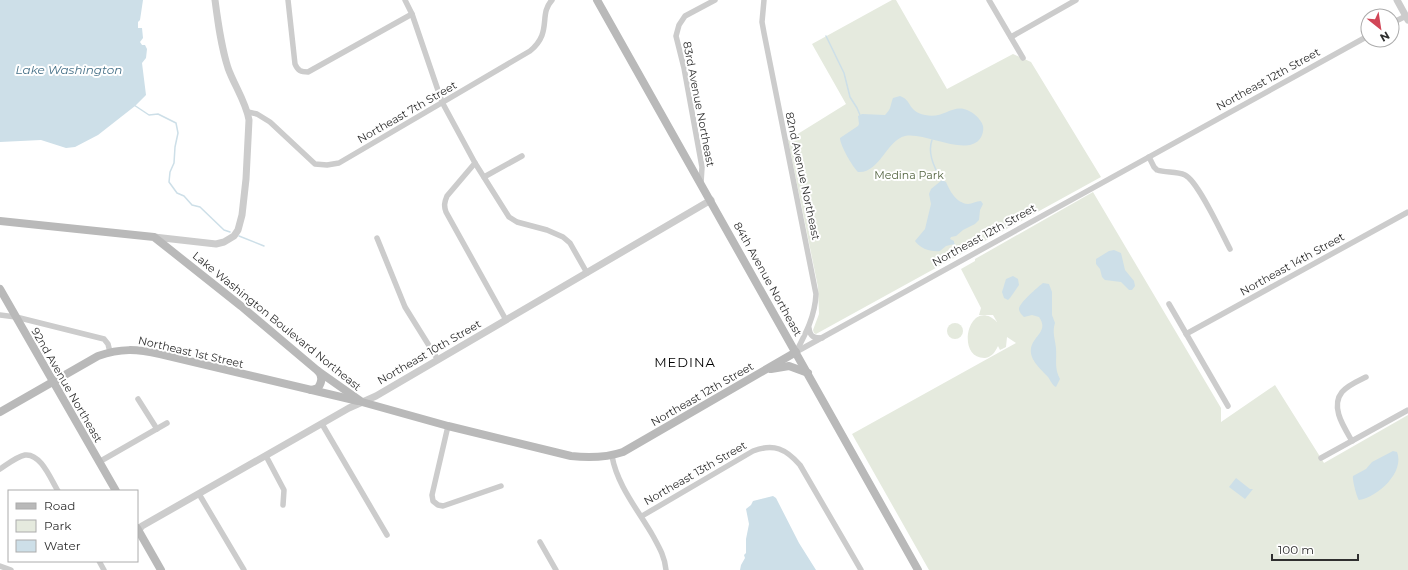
<svg xmlns="http://www.w3.org/2000/svg" width="1408" height="570" font-family="Montserrat,sans-serif">
<style>
.green{fill:#e5eade}
.water{fill:#cddfe8}
.lines{fill:none;stroke-linecap:round;stroke-linejoin:round}
.stream{stroke:#cddfe8;stroke-width:1.5}
.minor{stroke:#ccc;stroke-width:5.5}
.tertiary{stroke:#ccc;stroke-width:7}
.secondary{stroke:#b9b9b9;stroke-width:8}
.labels{text-anchor:middle;dominant-baseline:central;stroke-width:4;stroke-linejoin:round;paint-order:stroke}
.street-label{font-size:11px;fill:#2f2f2f;stroke:#fff}
.park-label{font-size:11px;fill:#546541;stroke:#fff}
.water-label{font-size:12px;font-style:italic;fill:#467188;stroke:#fff}
.quarter-label{font-size:13px;letter-spacing:1px;fill:#000;stroke:#fff}
</style>
<rect width="100%" height="100%" fill="#fff"/>
<g class="green">
<path d="M892,0H896L947,89L1013,54L1031,62L1101,177L816,334L814,333L813,330L819,314L818,287L788,140L846,104L812,44Z"/>
<path d="M1093,192L1221,408V422L1275,385L1324,463L1408,415V570H929L852,434L1016,343L1007,337L1006,347L1000,350L998,346C995,352 992,357 985,358C954,359 969,295 997,322L993,315H979L981,308L961,269L975,261V259Z"/>
<circle cx="955" cy="331" r="8"/>
</g>
<g class="water">
<path d="M0,0H143L140,20L138,22V28H142L143,38L140,42L142,45H145L147,49L146,58L142,63L146,95L135,106L98,135L75,147L66,148L41,140L0,142Z"/>
<path d="M900,96C913,101 907,111 925,115C946,120 954,99 974,114C978,117 982,122 983,126C984,131 982,137 979,140C964,156 925,132 905,136C887,140 879,174 858,172C852,166 840,145 840,138L858,126L859,124L858,116L862,114L885,115C892,108 890,105 893,98Z"/>
<path d="M942,180L946,182C950,191 956,203 968,204C972,204 976,201 981,201L983,204L980,210L979,220L975,224L963,230L956,236L951,237L950,239L954,241V244L946,246L940,251C930,252 921,249 915,241L925,229L931,204L929,194L931,189Z"/>
<path d="M1114,250L1121,253L1125,270L1134,281L1135,286L1132,290H1129L1121,282L1105,280L1102,277L1100,269L1096,264V259L1109,251Z"/>
<path d="M1013,276L1018,279L1019,285L1010,298L1008,300L1004,298L1002,292L1006,279Z"/>
<path d="M1043,283L1049,284L1052,292V315L1055,323C1052,332 1055,339 1056,348C1057,360 1054,368 1060,379L1056,387C1052,385 1051,381 1048,377C1041,369 1029,360 1031,348C1034,335 1049,331 1039,317L1032,315L1024,317C1022,315 1019,312 1019,309C1019,303 1038,287 1043,283Z"/>
<path d="M1393,451L1397,452C1405,472 1378,497 1359,500C1357,498 1352,479 1353,476L1366,469L1372,462Z"/>
<path d="M1236,478L1250,489H1253L1245,499L1229,487Z"/>
<path d="M773,496L776,498L799,543L816,570H740L741,565L745,558L744,555L746,553V539L749,524L746,509L751,505L753,501Z"/>
</g>
<g class="lines">
<g class="stream">
<path d="M826,36L844,73L850,97L857,108L860,115"/>
<path d="M134,105L149,115L158,114L176,123L178,133L175,147L174,163L170,172L169,182L177,193L184,196L192,205L200,207L224,230L230,232"/>
<path d="M932,140C927,154 934,168 942,180"/>
<path d="M239,236L264,246"/>
<path d="M954,244L957,249"/>
</g>
<g class="minor">
<path d="M288,0L295,64C298,71 301,72 308,72L412,14"/>
<path d="M405,0L412,14L442,102L475,163L509,217L517,222L547,230L563,237L570,243L587,273"/>
<path d="M764,0L762,22L764,33L816,294C815,316 806,333 796,352"/>
<path d="M989,0L1023,58"/>
<path d="M1392,23L1406,16"/>
<path d="M1011,37L1076,0"/>
<path d="M248,112L257,114L270,122L315,164L327,165L339,163L530,51C553,32 538,15 552,0"/>
<path d="M1149,157L1154,167L1157,170C1166,173 1176,171 1185,175C1198,181 1222,234 1230,249"/>
<path d="M475,163L447,196C444,203 444,206 446,212L506,320"/>
<path d="M484,177L522,156"/>
<path d="M701,183L702,167L684,68L676,36L679,25L685,16L715,0"/>
<path d="M377,238L405,307L438,360"/>
<path d="M1169,304L1228,406"/>
<path d="M0,315L16,317L104,339L108,344L110,352"/>
<path d="M809,328C810,337 814,338 822,338"/>
<path d="M1186,334L1408,212"/>
<path d="M796,352L1368,36"/>
<path d="M138,399L157,429"/>
<path d="M322,424L387,535"/>
<path d="M448,426L432,495L433,501L438,505L443,506L501,486"/>
<path d="M1352,441C1344,427 1330,407 1342,392C1348,385 1358,381 1366,377"/>
<path d="M266,456L284,490L283,505"/>
<path d="M612,456C617,485 638,510 653,536C659,547 665,557 666,570"/>
<path d="M1321,458L1408,410"/>
<path d="M99,462L167,423"/>
<path d="M0,469C8,464 16,457 25,455C41,453 51,480 58,491"/>
<path d="M199,494L244,570"/>
<path d="M642,516L753,451C774,443 786,449 800,465L861,570"/>
<path d="M540,542L556,570"/>
<path d="M99,561L104,570"/>
<path d="M0,566L11,570"/>
</g>
<g class="tertiary">
<path d="M1397,0L1408,20"/>
<path d="M154,237L216,244L224,242L234,236L238,230L242,215L246,179L249,120C246,102 234,85 228,68C221,46 218,23 215,0"/>
<path d="M137,532L142,526L349,408L376,396L711,200"/>
</g>
<g class="secondary">
<path d="M597,0L918,570"/>
<path d="M0,221L154,237L241,306L318,371L362,402L448,426L571,456C589,458 605,458 623,452L796,352"/>
<path d="M0,289L116,491"/>
<path d="M771,369L789,366L808,373"/>
<path d="M311,390L318,388C322,382 323,376 318,371"/>
<path d="M0,412L98,356C121,348 137,349 160,354L358,401"/>
<path d="M137,528L161,570"/>
</g>
</g>
<g class="labels">
<g class="street-label">
<text transform="translate(1268 79) rotate(-29)">Northeast 12th Street</text>
<text transform="translate(699 104) rotate(79)">83rd Avenue Northeast</text>
<text transform="translate(407 112) rotate(-30)">Northeast 7th Street</text>
<text transform="translate(803 176) rotate(78)">82nd Avenue Northeast</text>
<text transform="translate(984 235) rotate(-29)">Northeast 12th Street</text>
<text transform="translate(1292 264) rotate(-29)">Northeast 14th Street</text>
<text transform="translate(768 279) rotate(61)">84th Avenue Northeast</text>
<text transform="translate(277 321) rotate(39)">Lake Washington Boulevard Northeast</text>
<text transform="translate(191 352) rotate(13)">Northeast 1st Street</text>
<text transform="translate(429 352) rotate(-30)">Northeast 10th Street</text>
<text transform="translate(67 385) rotate(60)">92nd Avenue Northeast</text>
<text transform="translate(702 394) rotate(-30)">Northeast 12th Street</text>
<text transform="translate(695 473) rotate(-30)">Northeast 13th Street</text>
</g>
<g class="park-label">
<text x="909" y="175">Medina Park</text>
</g>
<g class="water-label">
<text x="69" y="69">Lake Washington</text>
</g>
<g class="quarter-label">
<text x="685" y="362">MEDINA</text>
</g>
</g>
<rect x="8" y="490" width="130" height="72" fill="#ffffff" stroke="#acacac"/>
<rect x="16" y="503" width="20" height="6" fill="#b9b9b9" stroke="#acacac"/>
<text x="44" y="510" font-size="12" fill="#2f2f2f">Road</text>
<rect x="16" y="520" width="20" height="12" fill="#e5eade" stroke="#acacac"/>
<text x="44" y="530" font-size="12" fill="#2f2f2f">Park</text>
<rect x="16" y="540" width="20" height="12" fill="#cddfe8" stroke="#acacac"/>
<text x="44" y="550" font-size="12" fill="#2f2f2f">Water</text>
<g transform="translate(1380 28) rotate(150)"><circle r="19" fill="#ffffff" stroke="#acacac"/>
<path d="M0-3L7 15L0 10L-7 15Z" fill="#d14657"/>
<text y="-6" font-size="11" font-weight="bold" text-anchor="middle" fill="#2f2f2f">N</text>
</g>
<path d="M1272 554v6h86v-6" fill="none" stroke="#2f2f2f" stroke-width="2"/>
<text x="1278" y="554" font-size="12" fill="#2f2f2f" stroke="#ffffff" stroke-width="3" paint-order="stroke">100 m</text>
</svg>
